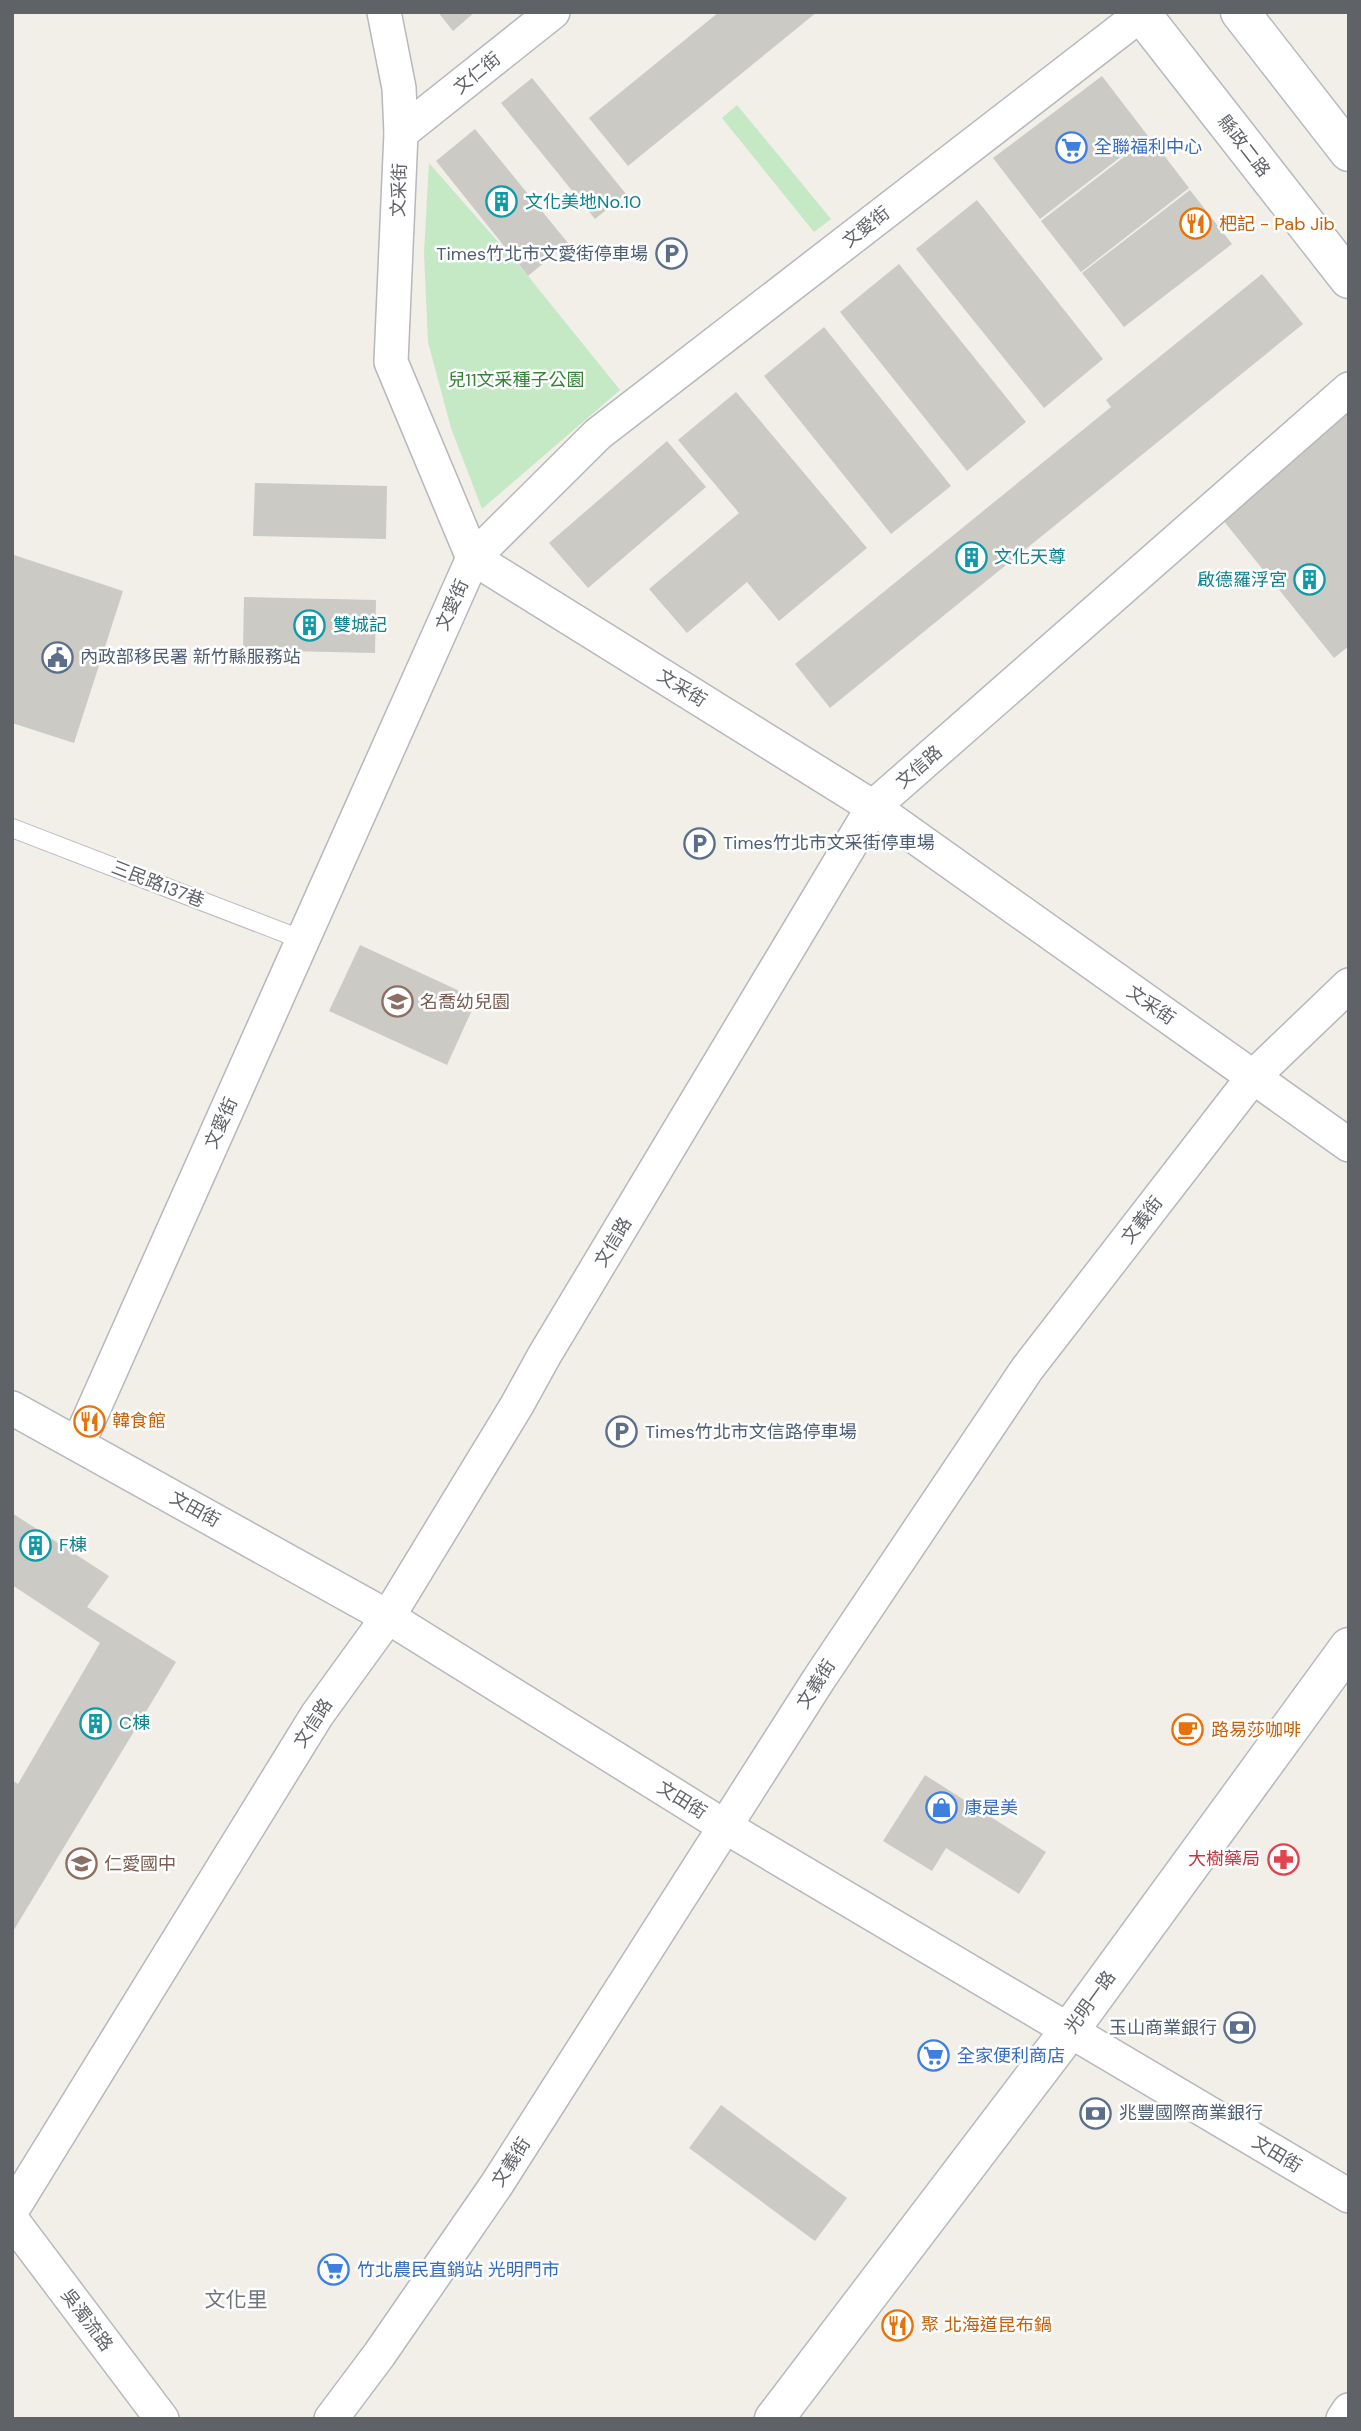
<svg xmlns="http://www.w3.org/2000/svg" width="1361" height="2431" font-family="'DM Sans','Noto Sans TC',sans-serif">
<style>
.green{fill:#c5e8c5}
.building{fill:#cccac5}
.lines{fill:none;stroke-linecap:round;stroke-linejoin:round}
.lane-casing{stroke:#b5b8bc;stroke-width:20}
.street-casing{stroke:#b5b8bc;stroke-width:36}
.secondary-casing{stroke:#b6babf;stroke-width:41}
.lane{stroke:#fff;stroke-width:18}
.street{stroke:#fff;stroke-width:33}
.secondary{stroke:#fff;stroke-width:38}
.labels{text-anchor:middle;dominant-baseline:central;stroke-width:5;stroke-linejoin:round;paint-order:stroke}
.street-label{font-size:18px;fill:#5f6368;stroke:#fff}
.shop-label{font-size:18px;fill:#366cbe;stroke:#fff;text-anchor:start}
.culture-label{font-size:18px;fill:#0d838f;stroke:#fff;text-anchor:start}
.food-label{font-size:18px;fill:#c56008;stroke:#fff;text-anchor:start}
.service-label{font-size:18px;fill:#4e5e75;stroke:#fff;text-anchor:start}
.park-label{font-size:18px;fill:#348238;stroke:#fff}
.education-label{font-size:18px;fill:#785e54;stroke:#fff;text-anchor:start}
.health-label{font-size:18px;fill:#be3a42;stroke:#fff;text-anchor:end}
.quarter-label{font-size:21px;fill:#70757a;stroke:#fff}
</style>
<rect width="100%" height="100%" fill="#f1efe8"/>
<g class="green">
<path d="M737,105L831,219L814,232L722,118Z"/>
<path d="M429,163L528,276L620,390L482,509L451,428L428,342L424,253Z"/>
</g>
<g class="building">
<path d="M438,12H475L453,31Z"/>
<path d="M719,12H817L628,166L589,118Z"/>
<path d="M1102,76L1148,136L1040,219L993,158Z"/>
<path d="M532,78L626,194L595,219L501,103Z"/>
<path d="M475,129L568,243L528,276L436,161Z"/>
<path d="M1150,137L1189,188L1081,272L1041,221Z"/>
<path d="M1190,190L1232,244L1124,327L1082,273Z"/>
<path d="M977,200L1103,359L1044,408L916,249Z"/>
<path d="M899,264L1026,422L967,471L840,312Z"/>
<path d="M1262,274L1303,324L830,708L795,664L1111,407L1106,400Z"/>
<path d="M824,327L951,486L891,534L764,376Z"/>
<path d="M736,392L867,548L779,621L747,582L687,633L649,589L739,513L678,440Z"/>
<path d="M1349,401V646L1334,658L1219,515Z"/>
<path d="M667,441L706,487L588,588L549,543Z"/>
<path d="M255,483L387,486L386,539L253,536Z"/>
<path d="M14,555L123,591L74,743L12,723Z"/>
<path d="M244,597L376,600L375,653L243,650Z"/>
<path d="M360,945L477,999L447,1065L329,1011Z"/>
<path d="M12,1513L109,1576L87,1607L176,1662L12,1933V1780L18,1784L100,1643L12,1585Z"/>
<path d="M925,1775L1046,1852L1019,1894L946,1848L932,1871L883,1841Z"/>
<path d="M721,2105L847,2198L815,2241L689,2148Z"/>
</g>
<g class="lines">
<defs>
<path id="lane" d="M12,828L303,940"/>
<g id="street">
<path d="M384,12L399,88L401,133L391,362L473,558L873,807L1349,1145"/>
<path d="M401,133L553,12"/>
<path d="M12,1408L388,1617L724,1826L1349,2196"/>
<path d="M78,1444L473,558L598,434L1144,12"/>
<path d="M12,2210L317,1715L388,1617L517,1405L544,1356L873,807L1349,389"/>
<path d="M12,2220L162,2419"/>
<path d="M331,2419L379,2355L497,2184L819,1679L1027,1369L1253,1077L1349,985"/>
<path d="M1343,2419L1349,2410"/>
</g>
<g id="secondary">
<path d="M1140,12L1349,279"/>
<path d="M1240,12L1349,152"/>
<path d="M774,2419L1069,2031L1349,1647"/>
</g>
</defs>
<use href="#lane" class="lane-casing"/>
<use href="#street" class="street-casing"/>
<use href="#secondary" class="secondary-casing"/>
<use href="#lane" class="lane"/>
<use href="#street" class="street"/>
<use href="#secondary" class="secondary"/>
</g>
<defs>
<symbol id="supermarket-ring" viewBox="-11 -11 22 22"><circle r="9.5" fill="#fff" stroke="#3f7fe0" stroke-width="1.5"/><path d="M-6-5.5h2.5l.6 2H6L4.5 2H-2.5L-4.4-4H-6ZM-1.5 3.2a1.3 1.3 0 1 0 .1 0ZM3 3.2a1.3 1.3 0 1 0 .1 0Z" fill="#3f7fe0"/></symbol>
<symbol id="building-ring" viewBox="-11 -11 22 22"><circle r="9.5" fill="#fff" stroke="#0f9aa8" stroke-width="1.5"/><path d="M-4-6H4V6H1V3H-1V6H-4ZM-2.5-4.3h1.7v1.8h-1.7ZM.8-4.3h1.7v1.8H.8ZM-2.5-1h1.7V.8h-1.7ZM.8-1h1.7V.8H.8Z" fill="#0f9aa8"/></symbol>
<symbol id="restaurant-ring" viewBox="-11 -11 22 22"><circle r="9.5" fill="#fff" stroke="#e8710a" stroke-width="1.5"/><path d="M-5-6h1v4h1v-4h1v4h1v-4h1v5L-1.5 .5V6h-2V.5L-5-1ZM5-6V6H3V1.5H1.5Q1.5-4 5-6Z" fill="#e8710a"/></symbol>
<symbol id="parking-ring" viewBox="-11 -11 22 22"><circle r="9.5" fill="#fff" stroke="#5c6f8a" stroke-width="1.5"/><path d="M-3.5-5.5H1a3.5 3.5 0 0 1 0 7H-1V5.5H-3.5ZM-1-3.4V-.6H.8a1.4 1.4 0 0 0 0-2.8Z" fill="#5c6f8a"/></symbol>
<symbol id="civic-ring" viewBox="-11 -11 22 22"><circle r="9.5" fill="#fff" stroke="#5c6f8a" stroke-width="1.5"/><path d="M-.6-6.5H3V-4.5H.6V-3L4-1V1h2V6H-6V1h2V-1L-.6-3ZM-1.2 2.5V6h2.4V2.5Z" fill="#5c6f8a"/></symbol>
<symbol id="school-ring" viewBox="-11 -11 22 22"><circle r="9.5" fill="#fff" stroke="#8d6e63" stroke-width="1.5"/><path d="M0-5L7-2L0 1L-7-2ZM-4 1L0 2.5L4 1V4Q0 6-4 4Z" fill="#8d6e63"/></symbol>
<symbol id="cafe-ring" viewBox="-11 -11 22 22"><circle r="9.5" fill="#fff" stroke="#e8710a" stroke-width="1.5"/><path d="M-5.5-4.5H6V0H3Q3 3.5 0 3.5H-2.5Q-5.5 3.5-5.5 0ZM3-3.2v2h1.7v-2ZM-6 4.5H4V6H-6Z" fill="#e8710a"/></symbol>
<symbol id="shop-ring" viewBox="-11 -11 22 22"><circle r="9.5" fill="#fff" stroke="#3f7fe0" stroke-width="1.5"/><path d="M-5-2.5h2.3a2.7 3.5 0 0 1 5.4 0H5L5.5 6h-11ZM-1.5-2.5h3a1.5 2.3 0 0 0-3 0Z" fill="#3f7fe0"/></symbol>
<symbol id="pharmacy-ring" viewBox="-11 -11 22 22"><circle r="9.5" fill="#fff" stroke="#e0444e" stroke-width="1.5"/><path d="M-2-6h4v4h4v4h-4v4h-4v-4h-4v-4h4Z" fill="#e0444e"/></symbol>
<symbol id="bank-ring" viewBox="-11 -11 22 22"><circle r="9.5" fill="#fff" stroke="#5c6f8a" stroke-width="1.5"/><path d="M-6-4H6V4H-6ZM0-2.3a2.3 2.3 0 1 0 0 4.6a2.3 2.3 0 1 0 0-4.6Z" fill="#5c6f8a"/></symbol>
</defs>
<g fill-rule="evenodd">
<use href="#supermarket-ring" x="1054" y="130" width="35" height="35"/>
<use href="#building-ring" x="484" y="184" width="35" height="35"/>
<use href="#restaurant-ring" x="1178" y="206" width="35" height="35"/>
<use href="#parking-ring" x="654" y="236" width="35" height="35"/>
<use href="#building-ring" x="954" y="540" width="35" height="35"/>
<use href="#building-ring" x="1292" y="562" width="35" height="35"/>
<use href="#building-ring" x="292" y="608" width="35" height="35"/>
<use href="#civic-ring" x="40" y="640" width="35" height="35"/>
<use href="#parking-ring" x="682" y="826" width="35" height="35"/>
<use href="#school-ring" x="380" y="984" width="35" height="35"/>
<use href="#restaurant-ring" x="72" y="1404" width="35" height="35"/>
<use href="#parking-ring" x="604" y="1414" width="35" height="35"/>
<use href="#building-ring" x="18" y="1528" width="35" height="35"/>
<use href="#building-ring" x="78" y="1706" width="35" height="35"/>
<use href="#cafe-ring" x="1170" y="1712" width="35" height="35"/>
<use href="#shop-ring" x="924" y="1790" width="35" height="35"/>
<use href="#pharmacy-ring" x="1266" y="1842" width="35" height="35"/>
<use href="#school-ring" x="64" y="1846" width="35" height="35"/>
<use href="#bank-ring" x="1222" y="2010" width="35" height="35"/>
<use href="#supermarket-ring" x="916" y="2038" width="35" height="35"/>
<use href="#bank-ring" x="1078" y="2096" width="35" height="35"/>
<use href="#supermarket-ring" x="316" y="2252" width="35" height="35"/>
<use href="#restaurant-ring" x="880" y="2308" width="35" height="35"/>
</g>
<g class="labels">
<g class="street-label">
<text transform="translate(477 73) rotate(-39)">文仁街</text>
<text transform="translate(1244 146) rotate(52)">縣政二路</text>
<text transform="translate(399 190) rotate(-88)">文采街</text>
<text transform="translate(866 227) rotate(-38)">文愛街</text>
<text transform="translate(452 605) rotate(-66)">文愛街</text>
<text transform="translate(682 688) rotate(32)">文采街</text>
<text transform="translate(919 767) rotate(-41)">文信路</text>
<text transform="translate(158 884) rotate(21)">三民路137巷</text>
<text transform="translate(1151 1005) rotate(35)">文采街</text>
<text transform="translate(221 1123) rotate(-66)">文愛街</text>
<text transform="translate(1142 1220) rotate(-52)">文義街</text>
<text transform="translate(613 1242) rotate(-59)">文信路</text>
<text transform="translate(195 1509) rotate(29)">文田街</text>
<text transform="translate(816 1684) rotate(-57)">文義街</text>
<text transform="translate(313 1723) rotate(-57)">文信路</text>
<text transform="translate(682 1800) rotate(32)">文田街</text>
<text transform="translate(1090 2002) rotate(-54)">光明一路</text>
<text transform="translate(1277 2154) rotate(31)">文田街</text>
<text transform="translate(511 2162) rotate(-57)">文義街</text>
<text transform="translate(87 2320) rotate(53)">吳濁流路</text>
</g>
<g class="shop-label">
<text x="1094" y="147">全聯福利中心</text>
<text x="964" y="1808">康是美</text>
<text x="957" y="2056">全家便利商店</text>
<text x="357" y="2270">竹北農民直銷站 光明門市</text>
</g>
<g class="culture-label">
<text x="525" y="202">文化美地No.10</text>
<text x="994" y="557">文化天尊</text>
<text x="1287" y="580" text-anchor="end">啟德羅浮宮</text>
<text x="333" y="625">雙城記</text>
<text x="59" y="1545">F棟</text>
<text x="119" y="1723">C棟</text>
</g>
<g class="food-label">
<text x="1219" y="224">杷記 - Pab Jib</text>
<text x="112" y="1421">韓食館</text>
<text x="1211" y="1730">路易莎咖啡</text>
<text x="921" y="2325">聚 北海道昆布鍋</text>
</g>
<g class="service-label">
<text x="648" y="254" text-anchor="end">Times竹北市文愛街停車場</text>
<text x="80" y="657">內政部移民署 新竹縣服務站</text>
<text x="723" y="843">Times竹北市文采街停車場</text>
<text x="645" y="1432">Times竹北市文信路停車場</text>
<text x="1217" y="2028" text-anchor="end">玉山商業銀行</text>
<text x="1119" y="2113">兆豐國際商業銀行</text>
</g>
<g class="park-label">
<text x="516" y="380">兒11文采種子公園</text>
</g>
<g class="education-label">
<text x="420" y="1002">名喬幼兒園</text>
<text x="104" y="1864">仁愛國中</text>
</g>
<g class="health-label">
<text x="1260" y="1859">大樹藥局</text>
</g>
<g class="quarter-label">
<text x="236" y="2300">文化里</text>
</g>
</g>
<rect width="1361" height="2431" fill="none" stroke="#5f6368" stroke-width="28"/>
</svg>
